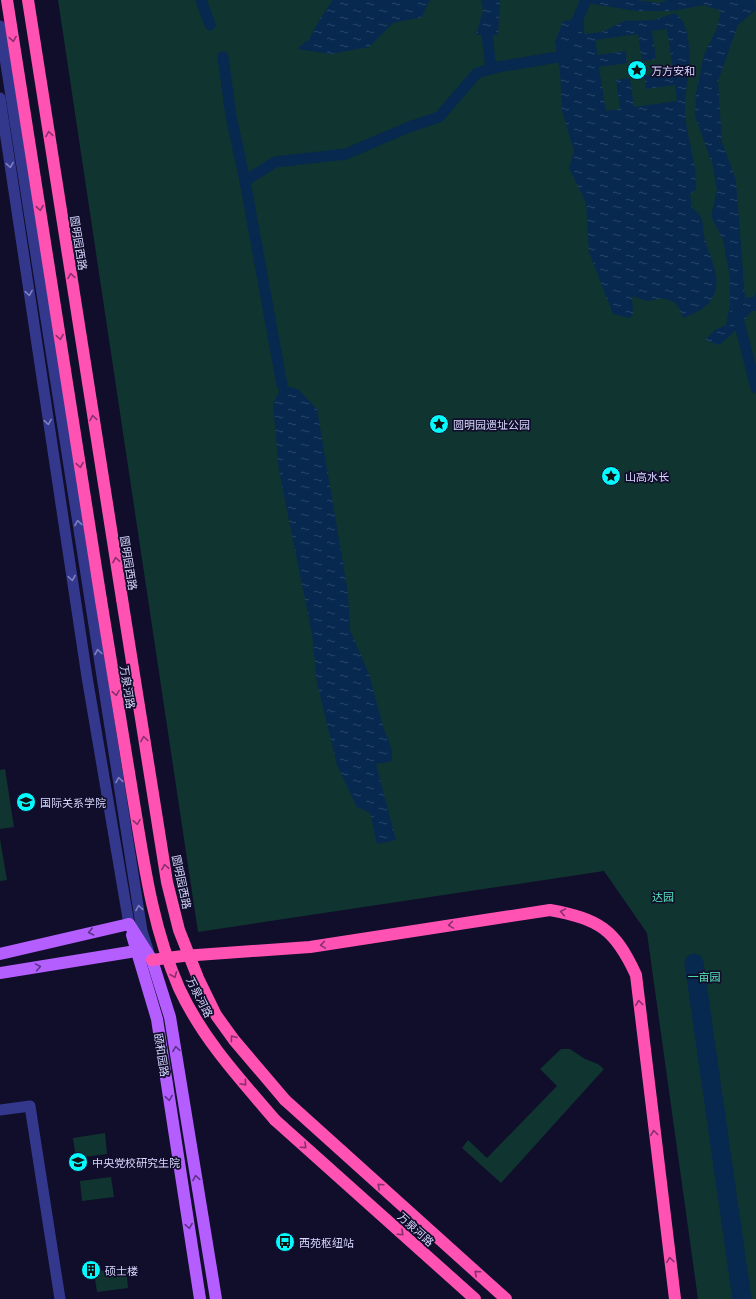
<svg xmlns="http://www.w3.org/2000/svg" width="756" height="1299" font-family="Commissioner,'Noto Sans SC',sans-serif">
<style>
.green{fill:#103530}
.water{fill:url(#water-ripples);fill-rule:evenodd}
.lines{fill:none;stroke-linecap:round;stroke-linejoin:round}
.canal{stroke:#07284f;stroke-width:11}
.river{stroke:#07284f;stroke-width:19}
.minor{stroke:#34388d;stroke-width:11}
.major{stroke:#b55eff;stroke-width:12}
.highway{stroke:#ff52b3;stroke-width:12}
.highway-bridge{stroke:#ff52b3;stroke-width:12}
.oneway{stroke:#88306e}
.oneway2{stroke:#7e80c0}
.oneway3{stroke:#5a328a}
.labels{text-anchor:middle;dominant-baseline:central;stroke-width:3.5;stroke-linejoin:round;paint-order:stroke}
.poi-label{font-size:11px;fill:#d8d7ff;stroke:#100e2a;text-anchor:start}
.street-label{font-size:11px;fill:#d8d7ff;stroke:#100e2a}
.park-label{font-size:11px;fill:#56ebba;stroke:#100e2a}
</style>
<defs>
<pattern id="water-ripples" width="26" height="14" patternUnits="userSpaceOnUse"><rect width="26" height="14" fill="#07284f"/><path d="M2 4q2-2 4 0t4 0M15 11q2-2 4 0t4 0" fill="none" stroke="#2a4669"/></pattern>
</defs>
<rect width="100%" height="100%" fill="#100e2a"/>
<g class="green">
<path d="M58,0H756V1299H698L647,933L604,871L198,932Z"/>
<path d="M5,769L14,827L0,829V770Z"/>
<path d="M0,839L7,880L0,881Z"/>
<path d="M561,1049H570L585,1059L598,1064L604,1069L501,1183L462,1148L468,1140L487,1158L557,1086L540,1069Z"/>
<path d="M105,1133L107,1154L76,1158L73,1138Z"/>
<path d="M111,1177L114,1197L82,1201L80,1181Z"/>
<path d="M126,1267L128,1288L97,1292L94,1272Z"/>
</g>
<g class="water">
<path d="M333,0H433L429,1L422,17L393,23L369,47L331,54L297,49L309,39L320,19Z"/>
<path d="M481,0H500L498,35H476L483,10Z"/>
<path d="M586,0H636L659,3L668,0H755L756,10L738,25L718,81L722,142L736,180L745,298L754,297L756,292V311H752L732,334L719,345L705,340L715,330L726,325L730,305V278L723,240L711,216L717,190L713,166L695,116L696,93L704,55L717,28L721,11L704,5L672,11H637L586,3Z"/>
<path d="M675,13C685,20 688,34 689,46C692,66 685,88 685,108C685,135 698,163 696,190L690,194L692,208C707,218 701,227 706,243C709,253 714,264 716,275C720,299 703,312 683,318L679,308L674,302L663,298L647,301L632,296L633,313L630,318L613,314L589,252L586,203L569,168L574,151L562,111L560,72L555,42L563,21L584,19V34L602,32L624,21L654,20ZM667,29L673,72L644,76L646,89L675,85L677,101L634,107L630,78L616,80L620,109L606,111L599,67L627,63L626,51L598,55L595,40L638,34L642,61L656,59L652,31Z"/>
<path d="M282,385L298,389L317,409L348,593L350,630L369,674L383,726L392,750V761L376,764L396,840L377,844L370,813L357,807L337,765L317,683L312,634L279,471L273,404Z"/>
</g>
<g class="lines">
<g class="canal">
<path d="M201,0L210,25"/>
<path d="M572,32L586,0"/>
<path d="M487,35L491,69"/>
<path d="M223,57L231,116L245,181L275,162L346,154L409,127L439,117L477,73L498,67L569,55V53"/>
<path d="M245,181L282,385"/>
<path d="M737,314L756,388"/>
</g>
<path class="river" d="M694,963L742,1299"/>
<g class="minor">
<path d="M0,26L142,931L148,950"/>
<path d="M0,98L87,677L129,924"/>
<path d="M0,1110L30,1106L60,1299"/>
</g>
<g class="major">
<path d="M129,924L152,960L170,1017L216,1299"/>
<path d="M132,935L157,1019L200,1299"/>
<path d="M0,954L129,924"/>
<path d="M0,973L136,951"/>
</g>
<g class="highway">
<path d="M7,0L101,600"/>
<path d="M28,0L122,599"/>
<path d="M152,960L183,956L310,947L550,910C599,919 615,929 636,975L675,1299"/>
<path d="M285,1100L506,1299"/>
<path d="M275,1120L475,1299"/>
</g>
<g class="highway-bridge">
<path d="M122,599L167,882L179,930L198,978L216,1015L234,1040L285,1100"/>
<path d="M101,600C112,665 122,731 133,797C144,863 152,926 179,988C202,1038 239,1078 275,1120"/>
</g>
</g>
<defs><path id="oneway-chevron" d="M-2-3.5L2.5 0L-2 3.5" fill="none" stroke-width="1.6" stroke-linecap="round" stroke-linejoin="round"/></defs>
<g class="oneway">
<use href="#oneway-chevron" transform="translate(13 39) rotate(81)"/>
<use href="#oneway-chevron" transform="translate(49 134) rotate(-99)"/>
<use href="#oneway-chevron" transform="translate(40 208) rotate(81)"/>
<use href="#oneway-chevron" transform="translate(71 276) rotate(-99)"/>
<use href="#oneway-chevron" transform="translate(60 337) rotate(81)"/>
<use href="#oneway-chevron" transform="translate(93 418) rotate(-99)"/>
<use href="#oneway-chevron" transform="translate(80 465) rotate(81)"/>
<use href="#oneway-chevron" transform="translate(116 560) rotate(-99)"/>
<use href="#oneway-chevron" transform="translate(116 693) rotate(81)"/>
<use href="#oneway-chevron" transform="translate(144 739) rotate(-99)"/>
<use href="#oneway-chevron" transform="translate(137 822) rotate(81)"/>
<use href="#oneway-chevron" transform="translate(165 867) rotate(-99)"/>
<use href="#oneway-chevron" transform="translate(563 912) rotate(-170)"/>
<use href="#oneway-chevron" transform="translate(451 925) rotate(171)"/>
<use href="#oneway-chevron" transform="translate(323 945) rotate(171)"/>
<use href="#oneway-chevron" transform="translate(174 975) rotate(68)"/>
<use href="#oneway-chevron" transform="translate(639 1003) rotate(-97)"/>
<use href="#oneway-chevron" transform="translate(233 1038) rotate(-127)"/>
<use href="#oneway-chevron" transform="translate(244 1083) rotate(49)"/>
<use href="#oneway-chevron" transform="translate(654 1133) rotate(-97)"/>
<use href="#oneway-chevron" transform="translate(304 1146) rotate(42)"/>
<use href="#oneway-chevron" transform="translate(380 1186) rotate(-138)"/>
<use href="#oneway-chevron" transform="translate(401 1233) rotate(42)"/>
<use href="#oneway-chevron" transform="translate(670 1260) rotate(-97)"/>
<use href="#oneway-chevron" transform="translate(477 1273) rotate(-138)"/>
</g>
<g class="oneway2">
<use href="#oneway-chevron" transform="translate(10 165) rotate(81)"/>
<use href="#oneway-chevron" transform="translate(29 293) rotate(81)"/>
<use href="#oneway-chevron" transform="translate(48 422) rotate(81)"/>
<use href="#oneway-chevron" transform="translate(78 523) rotate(-99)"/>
<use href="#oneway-chevron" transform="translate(72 578) rotate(81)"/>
<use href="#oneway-chevron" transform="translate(98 652) rotate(-99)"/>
<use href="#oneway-chevron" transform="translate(119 780) rotate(-99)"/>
<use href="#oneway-chevron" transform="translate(139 908) rotate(-99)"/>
</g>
<g class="oneway3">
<use href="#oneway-chevron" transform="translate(91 932) rotate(167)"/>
<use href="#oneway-chevron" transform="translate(38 967) rotate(-10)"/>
<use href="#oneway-chevron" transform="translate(176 1049) rotate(-99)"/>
<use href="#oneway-chevron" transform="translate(169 1098) rotate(81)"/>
<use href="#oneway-chevron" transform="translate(196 1178) rotate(-99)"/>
<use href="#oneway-chevron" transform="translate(189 1226) rotate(81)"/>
</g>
<defs>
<symbol id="sight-disc" viewBox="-11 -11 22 22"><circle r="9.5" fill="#03fbff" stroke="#100e2a"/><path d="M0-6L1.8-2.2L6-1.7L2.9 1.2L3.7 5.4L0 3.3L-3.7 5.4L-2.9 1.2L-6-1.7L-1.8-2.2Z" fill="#111"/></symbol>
<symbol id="university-disc" viewBox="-11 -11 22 22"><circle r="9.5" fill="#03fbff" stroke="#100e2a"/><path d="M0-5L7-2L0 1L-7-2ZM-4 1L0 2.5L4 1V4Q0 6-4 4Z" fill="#111"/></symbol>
<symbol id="bus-disc" viewBox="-11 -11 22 22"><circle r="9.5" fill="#03fbff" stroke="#100e2a"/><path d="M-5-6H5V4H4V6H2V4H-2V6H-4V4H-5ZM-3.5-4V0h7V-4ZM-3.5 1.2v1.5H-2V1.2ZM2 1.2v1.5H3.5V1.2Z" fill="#111"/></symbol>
<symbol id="building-disc" viewBox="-11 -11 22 22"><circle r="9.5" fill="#03fbff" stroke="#100e2a"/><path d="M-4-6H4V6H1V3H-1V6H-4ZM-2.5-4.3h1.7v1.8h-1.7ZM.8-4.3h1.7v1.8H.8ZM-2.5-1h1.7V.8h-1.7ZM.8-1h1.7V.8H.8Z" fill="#111"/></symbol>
</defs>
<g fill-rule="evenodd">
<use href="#sight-disc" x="626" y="59" width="22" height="22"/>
<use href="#sight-disc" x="428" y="413" width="22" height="22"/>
<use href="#sight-disc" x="600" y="465" width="22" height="22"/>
<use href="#university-disc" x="15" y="791" width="22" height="22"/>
<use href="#university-disc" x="67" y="1151" width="22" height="22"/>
<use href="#bus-disc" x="274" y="1231" width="22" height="22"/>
<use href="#building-disc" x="80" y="1259" width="22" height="22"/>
</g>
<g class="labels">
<g class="poi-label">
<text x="651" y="70">万方安和</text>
<text x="453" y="424">圆明园遗址公园</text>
<text x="625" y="476">山高水长</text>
<text x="40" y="802">国际关系学院</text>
<text x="92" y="1162">中央党校研究生院</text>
<text x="299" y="1242">西苑枢纽站</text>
<text x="105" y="1270">硕士楼</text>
</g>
<g class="street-label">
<text transform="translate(79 243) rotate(81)">圆明园西路</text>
<text transform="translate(129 563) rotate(81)">圆明园西路</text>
<text transform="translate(128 687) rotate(81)">万泉河路</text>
<text transform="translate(182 882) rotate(78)">圆明园西路</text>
<text transform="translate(200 997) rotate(63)">万泉河路</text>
<text transform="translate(162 1055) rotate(81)">颐和园路</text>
<text transform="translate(416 1229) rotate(42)">万泉河路</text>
</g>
<g class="park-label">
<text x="663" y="896">达园</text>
<text x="704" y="976">一亩园</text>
</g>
</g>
</svg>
